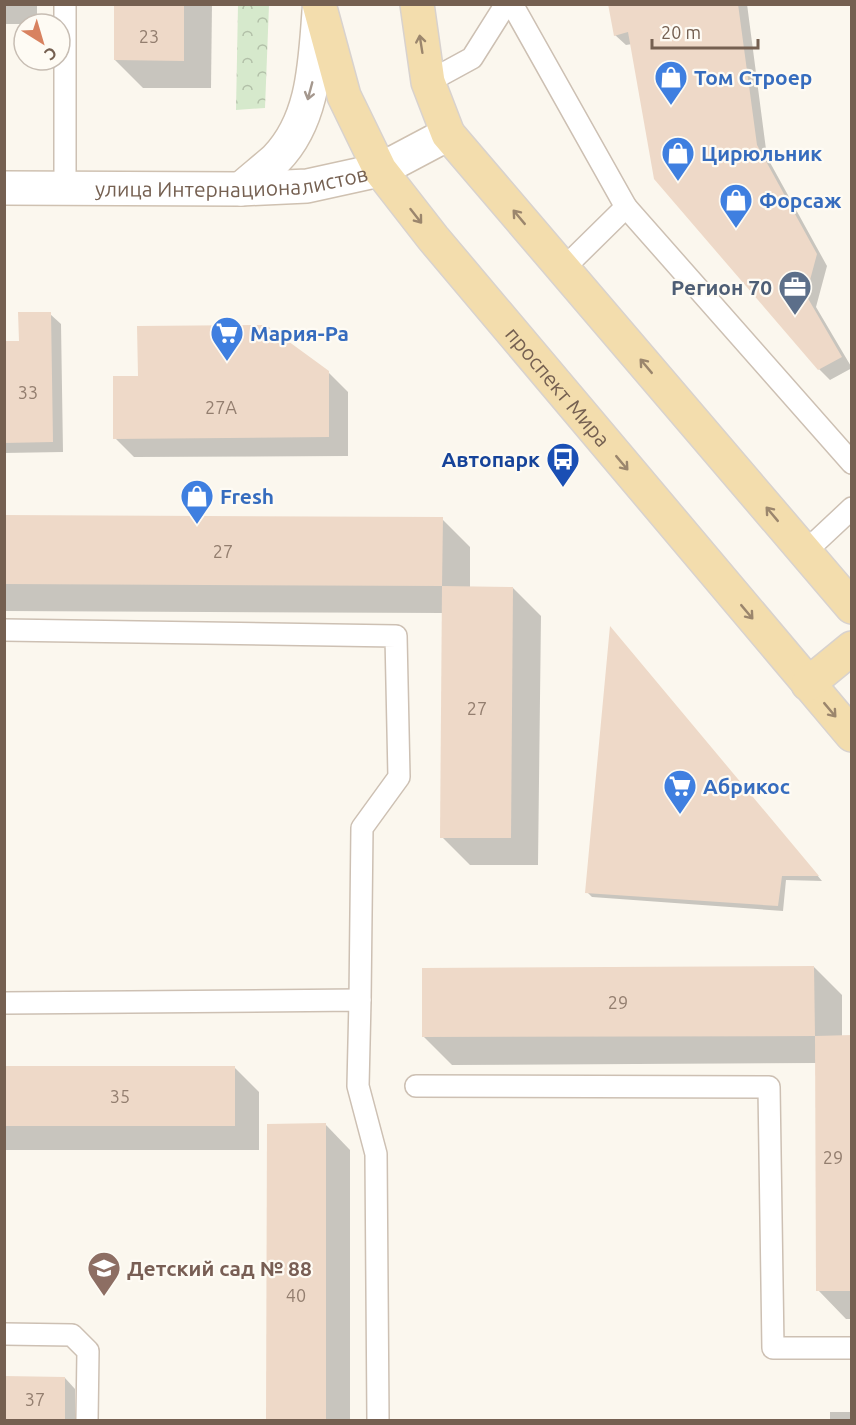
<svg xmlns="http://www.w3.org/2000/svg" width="856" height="1425" font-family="Ubuntu,sans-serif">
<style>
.forest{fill:url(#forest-crowns)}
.shadow{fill:#0003}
.building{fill:#eed9c8}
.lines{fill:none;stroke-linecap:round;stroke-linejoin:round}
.lane-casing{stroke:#cdc0b3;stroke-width:24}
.secondary-casing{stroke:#cfc1b1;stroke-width:36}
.primary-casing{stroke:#d8d2ce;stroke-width:36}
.lane{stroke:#fff;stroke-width:21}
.secondary{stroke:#fff;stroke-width:33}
.primary{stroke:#f3ddad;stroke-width:33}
.oneway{stroke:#9b866d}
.oneway2{stroke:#a5988e}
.labels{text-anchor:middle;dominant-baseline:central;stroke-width:4.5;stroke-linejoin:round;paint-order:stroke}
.number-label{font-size:18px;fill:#937e6f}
.shop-label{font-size:21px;font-weight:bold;fill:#366cbe;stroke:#fefbf4;text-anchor:start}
.street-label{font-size:21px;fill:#756051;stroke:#fefbf4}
.service-label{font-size:21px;font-weight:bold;fill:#4e5e75;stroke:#fefbf4;text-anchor:end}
.transit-label{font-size:21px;font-weight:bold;fill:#164399;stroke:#fefbf4;text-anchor:end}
.education-label{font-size:21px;font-weight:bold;fill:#785e54;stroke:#fefbf4;text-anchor:start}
</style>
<defs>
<pattern id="forest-crowns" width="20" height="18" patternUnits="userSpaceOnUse" patternTransform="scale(1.5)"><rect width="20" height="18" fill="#d6e9cc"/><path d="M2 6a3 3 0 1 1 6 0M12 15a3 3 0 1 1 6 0" fill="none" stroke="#b2c0a8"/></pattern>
</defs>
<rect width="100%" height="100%" fill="#fbf7ee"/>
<path class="forest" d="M238,5H269L265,108L236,110Z"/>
<g class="shadow">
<rect x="4" y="4" width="33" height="20"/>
<path d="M116,4H212L211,88H143L115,60Z"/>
<path d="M609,4H747L767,157L827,266L816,307L852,368L830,380L819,369L632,44L626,45L615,35Z"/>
<path d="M50,314L61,324L63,452L4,453V341H20Z"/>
<path d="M328,372L348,392V456L134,457L115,438Z"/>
<path d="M4,516L442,519L470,547V588H513L541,616L538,865H470L442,837L443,613L4,611Z"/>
<path d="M615,633L822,881L786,880L783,911L592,897L587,892Z"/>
<path d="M814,967L842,995V1037L852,1036V1319H846L818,1290L817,1063L452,1065L424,1037Z"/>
<path d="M4,1067H234L259,1092V1150H4Z"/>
<path d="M269,1125H326L350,1150V1420H268Z"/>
<path d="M4,1377L65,1378L75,1389V1420H4Z"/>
<rect x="830" y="1412" width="22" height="8"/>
</g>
<g class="building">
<path d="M114,4H184V61L114,60Z"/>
<path d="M608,4H738L757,145L817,254L806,295L842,357L818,370L654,179L628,32L614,36Z"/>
<path d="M18,312H51L53,442L4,443V341H19Z"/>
<path d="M266,325L329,371V437L113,439V376H138L137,326Z"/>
<path d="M4,515L443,517L442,586L4,584Z"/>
<path d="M442,586L513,587L511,838H440Z"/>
<path d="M610,626L819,876H782L778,906L585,893Z"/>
<path d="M814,966L815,1036L422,1037V968Z"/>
<path d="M852,1035V1291H816L815,1036Z"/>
<rect x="4" y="1066" width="231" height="60"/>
<path d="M326,1123V1420H266L267,1124Z"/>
<path d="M4,1376L65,1377V1420H4Z"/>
</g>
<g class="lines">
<defs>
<g id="lane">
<path d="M512,4L626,207L563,269"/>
<path d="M428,82L472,58L506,4"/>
<path d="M65,189V4"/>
<path d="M626,207L852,463"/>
<path d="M805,552L852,508"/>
<path d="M4,630L396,636L399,777L362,828L360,1000"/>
<path d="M4,1003L360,1000L358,1086L376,1154L378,1420"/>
<path d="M416,1086L769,1087L773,1348H852"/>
<path d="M4,1334L72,1335L88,1351L87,1420"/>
</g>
<g id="secondary">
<path id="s1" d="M4,188L241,189L307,186L380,170L448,134"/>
<path d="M241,189C252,179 265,169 276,159C314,120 315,63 319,12"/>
</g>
<g id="primary">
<path id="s2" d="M319,4L344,96L380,170L433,238L852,735"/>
<path d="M417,4L428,82L448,134L852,607"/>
<path d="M808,684L852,648"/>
</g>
</defs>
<use href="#lane" class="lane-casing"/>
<use href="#secondary" class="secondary-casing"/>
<use href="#primary" class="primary-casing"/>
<use href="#lane" class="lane"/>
<use href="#secondary" class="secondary"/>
<use href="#primary" class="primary"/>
</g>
<defs><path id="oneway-shaft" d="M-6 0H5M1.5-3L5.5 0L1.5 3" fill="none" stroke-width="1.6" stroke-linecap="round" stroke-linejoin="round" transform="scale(1.5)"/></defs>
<g class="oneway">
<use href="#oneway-shaft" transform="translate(421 44) rotate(-99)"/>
<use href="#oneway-shaft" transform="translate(416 216) rotate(52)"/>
<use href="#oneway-shaft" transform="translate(519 217) rotate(-130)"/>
<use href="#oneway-shaft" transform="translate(646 366) rotate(-130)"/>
<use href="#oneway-shaft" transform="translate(622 463) rotate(50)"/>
<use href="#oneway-shaft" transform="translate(772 514) rotate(-130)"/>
<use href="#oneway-shaft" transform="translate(747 612) rotate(50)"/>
<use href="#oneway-shaft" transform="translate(830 710) rotate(50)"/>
</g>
<use class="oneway2" href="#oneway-shaft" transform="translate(310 91) rotate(105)"/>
<defs>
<symbol id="shop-pin" viewBox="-11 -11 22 30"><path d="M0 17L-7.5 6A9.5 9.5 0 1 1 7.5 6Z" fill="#3f7fe0" stroke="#fefbf4"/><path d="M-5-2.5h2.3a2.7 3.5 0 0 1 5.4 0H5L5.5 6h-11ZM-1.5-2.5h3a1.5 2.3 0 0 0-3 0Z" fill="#fff"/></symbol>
<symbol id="office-pin" viewBox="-11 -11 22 30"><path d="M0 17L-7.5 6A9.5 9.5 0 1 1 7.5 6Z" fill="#5c6f8a" stroke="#fefbf4"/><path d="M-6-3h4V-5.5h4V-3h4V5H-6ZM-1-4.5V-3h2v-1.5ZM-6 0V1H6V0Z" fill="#fff"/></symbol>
<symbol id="supermarket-pin" viewBox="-11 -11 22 30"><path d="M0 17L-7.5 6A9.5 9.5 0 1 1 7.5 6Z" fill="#3f7fe0" stroke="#fefbf4"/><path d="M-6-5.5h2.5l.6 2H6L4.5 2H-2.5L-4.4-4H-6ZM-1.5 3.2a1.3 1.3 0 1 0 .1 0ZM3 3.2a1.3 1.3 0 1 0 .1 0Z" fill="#fff"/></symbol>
<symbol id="bus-pin" viewBox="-11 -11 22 30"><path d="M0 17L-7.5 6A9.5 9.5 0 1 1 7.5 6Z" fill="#1a4fb4" stroke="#fefbf4"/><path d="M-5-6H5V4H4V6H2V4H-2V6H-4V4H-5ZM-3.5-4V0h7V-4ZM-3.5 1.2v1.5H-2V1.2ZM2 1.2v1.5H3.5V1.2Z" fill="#fff"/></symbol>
<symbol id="school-pin" viewBox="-11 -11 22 30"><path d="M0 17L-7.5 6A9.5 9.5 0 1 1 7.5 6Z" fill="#8d6e63" stroke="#fefbf4"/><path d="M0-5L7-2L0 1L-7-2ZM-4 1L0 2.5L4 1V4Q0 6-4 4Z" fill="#fff"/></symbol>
</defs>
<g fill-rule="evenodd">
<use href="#shop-pin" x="652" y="58" width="38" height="52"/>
<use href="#shop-pin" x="659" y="134" width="38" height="52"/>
<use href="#shop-pin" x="717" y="181" width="38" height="52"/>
<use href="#office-pin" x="776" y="268" width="38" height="52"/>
<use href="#supermarket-pin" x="208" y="314" width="38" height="52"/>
<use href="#bus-pin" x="544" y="440" width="38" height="52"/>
<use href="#shop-pin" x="178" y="477" width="38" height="52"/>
<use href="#supermarket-pin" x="661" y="767" width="38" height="52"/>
<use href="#school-pin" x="85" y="1249" width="38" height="52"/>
</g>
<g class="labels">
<g class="number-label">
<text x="149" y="36">23</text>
<text x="28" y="392">33</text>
<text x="221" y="407">27А</text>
<text x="223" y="551">27</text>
<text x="477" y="708">27</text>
<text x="618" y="1002">29</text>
<text x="120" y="1096">35</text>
<text x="833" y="1157">29</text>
<text x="296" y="1295">40</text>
<text x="35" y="1399">37</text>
</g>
<g class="shop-label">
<text x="694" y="77">Том Строер</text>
<text x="701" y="153">Цирюльник</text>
<text x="759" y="200">Форсаж</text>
<text x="250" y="333">Мария-Ра</text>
<text x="220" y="496">Fresh</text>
<text x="703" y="786">Абрикос</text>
</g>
<g class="street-label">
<text stroke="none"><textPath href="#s1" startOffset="228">улица Интернационалистов</textPath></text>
<text stroke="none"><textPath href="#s2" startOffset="458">проспект Мира</textPath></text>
</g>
<g class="service-label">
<text x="772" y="287">Регион 70</text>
</g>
<g class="transit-label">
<text x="540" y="459">Автопарк</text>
</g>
<g class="education-label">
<text x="127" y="1268">Детский сад № 88</text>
</g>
</g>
<rect width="856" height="1425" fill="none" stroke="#756051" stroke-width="12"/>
<g transform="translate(42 42) rotate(143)"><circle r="28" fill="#fefbf4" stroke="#c7bdb3" stroke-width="1.5"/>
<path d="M0-4.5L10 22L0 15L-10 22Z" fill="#d88260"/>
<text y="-9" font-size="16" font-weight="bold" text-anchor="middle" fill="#756051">С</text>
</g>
<path d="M652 39v9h106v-9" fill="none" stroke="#756051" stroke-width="3"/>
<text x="661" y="39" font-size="18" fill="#756051" stroke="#fefbf4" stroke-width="4.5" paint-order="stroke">20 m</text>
</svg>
